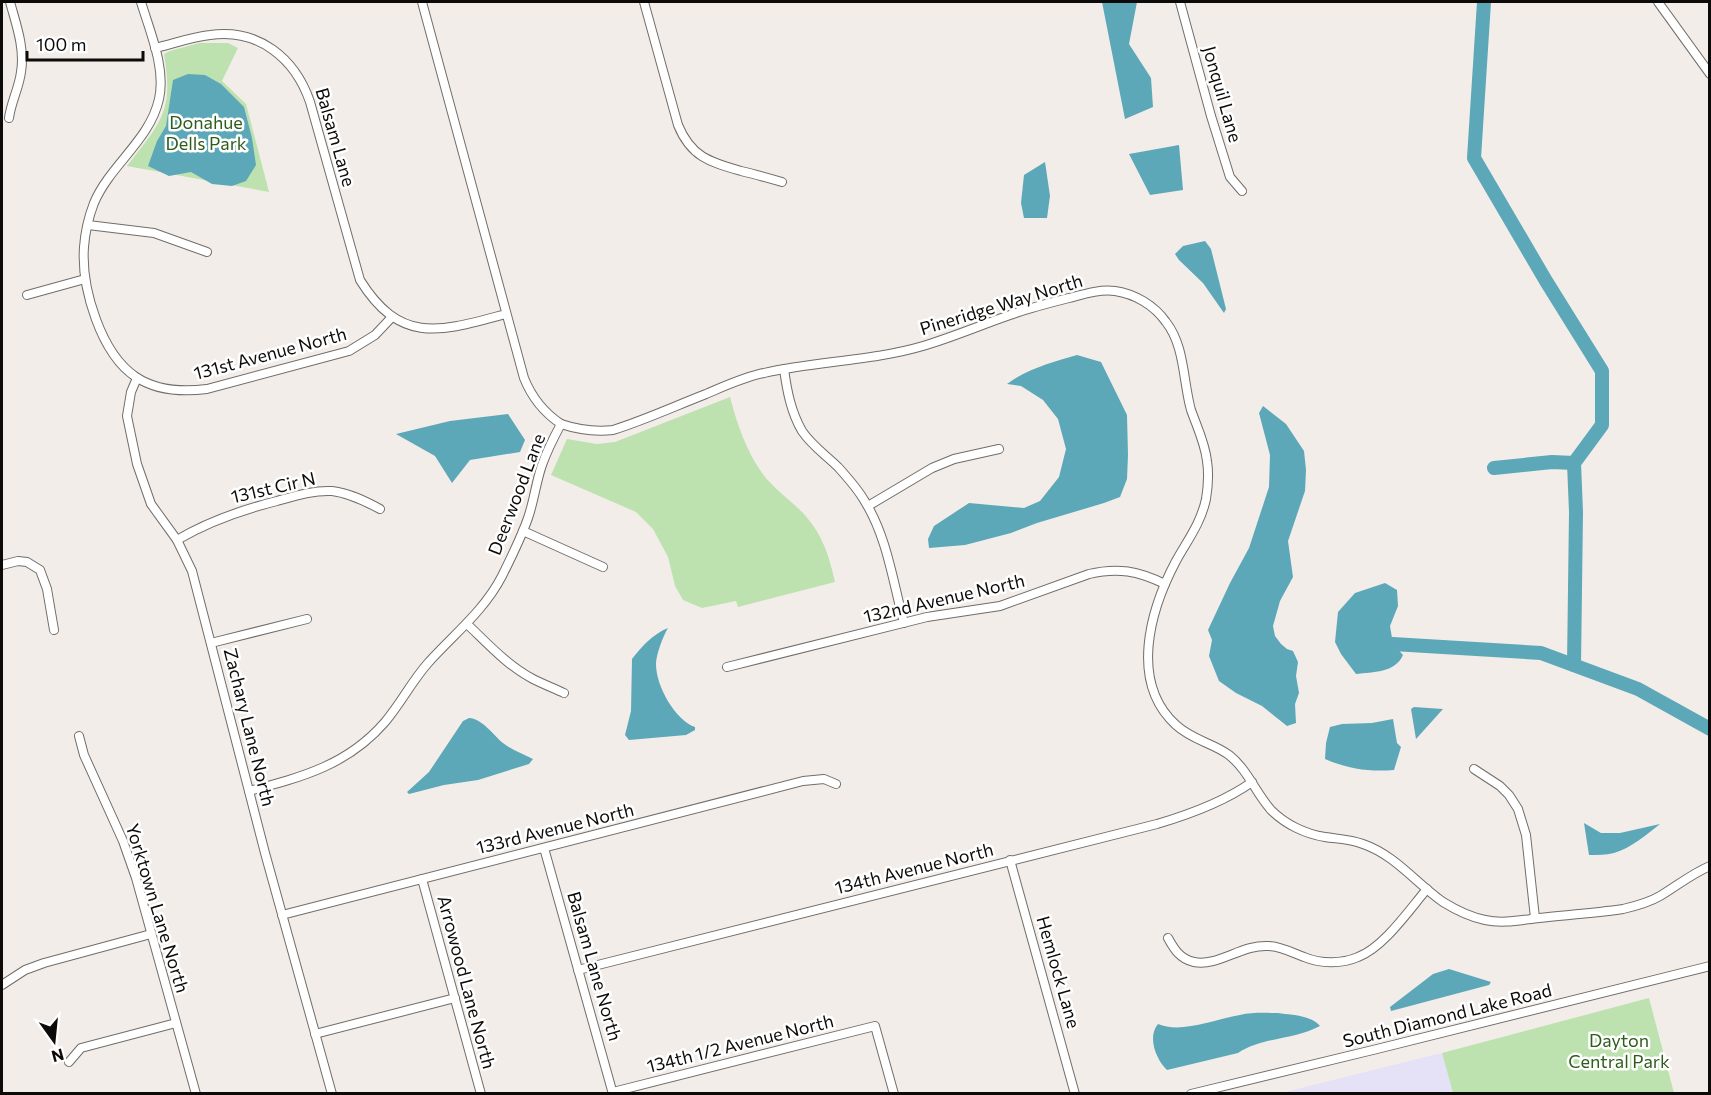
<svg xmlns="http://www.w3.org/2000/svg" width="1711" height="1095" font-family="Commissioner,sans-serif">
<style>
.education{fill:#e5e1f7}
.green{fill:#bde2b0}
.water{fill:#5ca8b8}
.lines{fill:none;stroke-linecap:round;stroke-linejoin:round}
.river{stroke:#5ca8b8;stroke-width:14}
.minor-casing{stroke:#716d69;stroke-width:10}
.minor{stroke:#fff;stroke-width:8}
.labels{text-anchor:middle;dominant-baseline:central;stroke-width:5;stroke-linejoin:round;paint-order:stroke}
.street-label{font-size:18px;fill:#0d0b0a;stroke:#fff}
.park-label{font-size:18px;fill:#2e5c19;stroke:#fff}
</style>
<rect width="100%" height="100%" fill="#f2ede9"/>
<path class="education" d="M1442,1053L1453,1093L1277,1094Z"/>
<g class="green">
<path d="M199,43H228L238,48L222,81L246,104L269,192L127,166C161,122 174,112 164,54L170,51Z"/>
<path d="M730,397C737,424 746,450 762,473C773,488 789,499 802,512C822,533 829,555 835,582L738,607L736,601L702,608L683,600L675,586L668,557L653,529L636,512L551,475L567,439L597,444L615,442Z"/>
<path d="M1649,998L1674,1093H1453L1442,1053Z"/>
</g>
<g class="water">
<path d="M1102,2H1137L1129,44L1151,78L1153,107L1125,119Z"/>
<path d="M188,74L205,75L221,84L244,107L252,138L256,165L246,181L232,186L212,184L191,172L169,176L148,166L157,141L166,126L173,80Z"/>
<path d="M1179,145L1183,190L1150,195L1129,154Z"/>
<path d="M1045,162L1050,196L1047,218H1024L1021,203L1024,175Z"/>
<path d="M1205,241L1211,249L1226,309L1224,313L1203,283L1179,260L1175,254L1183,246Z"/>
<path d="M1077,355L1101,362L1127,415L1128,455L1127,479L1120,497L1104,503L1037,523L1011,533L965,545L929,548L928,539L934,526L969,503L1024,508L1040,501L1059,477L1066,449L1058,419L1043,400L1021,386L1007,384C1027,369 1053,362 1077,355Z"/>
<path d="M1263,406L1286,424L1304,451L1306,470L1305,491L1288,541L1293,577L1280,601L1273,626L1275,636L1281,644L1287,649L1293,651L1298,662L1296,676L1299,693L1295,704L1296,723L1287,726L1262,706L1236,693L1219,681L1209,656L1212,640L1208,630L1230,583L1249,548L1269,487L1270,455L1259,413Z"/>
<path d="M508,414L525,440L520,452L470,460L452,483L435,456L396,434L450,421Z"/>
<path d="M1385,583L1397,590L1398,606L1390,626L1393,644L1403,655C1395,673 1373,672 1356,674L1341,654L1335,642L1338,612L1355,593Z"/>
<path d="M668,628C663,636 656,655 656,664C656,686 675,720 695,727V730L686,735L629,740L625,735L631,711L632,659C641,647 653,634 668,628Z"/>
<path d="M1414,707L1443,709L1416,739L1411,709Z"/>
<path d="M469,718C483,719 493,735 503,743C512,750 523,754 533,759L529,764L478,780L444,785L409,794L407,792L429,772L463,721Z"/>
<path d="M1393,719L1397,743L1401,747L1394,770C1369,772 1348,769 1325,759L1326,743L1330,727L1342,724L1372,723Z"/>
<path d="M1584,823L1601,833H1620L1660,824C1646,835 1631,848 1614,853C1606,855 1597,855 1589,855Z"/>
<path d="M1449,969L1491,982L1489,985L1391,1011L1390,1007L1433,974Z"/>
<path d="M1278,1013C1291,1015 1311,1015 1320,1026C1294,1040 1262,1037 1238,1053L1167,1070C1156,1059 1147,1037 1158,1024C1181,1034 1216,1019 1240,1015C1252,1012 1266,1013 1278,1013Z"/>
</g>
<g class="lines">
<g class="river">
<path d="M1484,2L1474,158L1546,281L1602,371V425L1574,463L1576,512L1574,665"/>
<path d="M1494,468L1552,462L1574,463"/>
<path d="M1376,643L1541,653L1638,689L1710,729"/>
</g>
<defs>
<g id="minor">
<path d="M141,2C150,32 166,68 159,99C150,140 110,165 94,203C89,216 85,233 84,247C81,288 101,354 136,377C157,391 183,392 207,389L349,351L375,335L392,317"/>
<path d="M644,2L678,125C691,157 710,162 741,171C754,174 768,178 782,182"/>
<path d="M1180,2L1211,116L1230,177L1242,191"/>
<path d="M1658,2L1710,74"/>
<path d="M155,48C173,44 191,37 210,35C258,28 295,58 310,102L360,280C401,346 442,331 506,314"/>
<path d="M9,118C11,102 19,88 21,72C25,48 16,24 10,2"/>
<path d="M88,225L154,233L207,252"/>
<path d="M27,295L85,279"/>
<path d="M784,369C787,391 791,412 802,431C812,446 826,455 838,467C847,477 857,488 864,500C887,536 893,582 904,623"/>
<path d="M137,378L131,392L127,416L137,464L151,504L177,540L192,571L265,853L332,1094"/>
<path d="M561,424C579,430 594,432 613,430C645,420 675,406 706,394C725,386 744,377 764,373C816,361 872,361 923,346C953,337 981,325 1010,315C1029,308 1049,303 1069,298C1084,294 1100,289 1115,291C1135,294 1154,305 1166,322C1185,346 1183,382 1191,410C1197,427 1205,443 1207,461C1209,474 1208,487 1206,499C1201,523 1187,541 1176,561C1150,610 1129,682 1176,725C1192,740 1213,743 1229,755C1248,770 1255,792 1271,810C1285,824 1305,834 1325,837C1338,839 1350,839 1363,844C1395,855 1416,883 1443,902C1456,910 1470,917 1485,920C1503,924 1521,920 1539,918C1567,915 1595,913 1623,909C1636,906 1648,903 1660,896C1677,886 1691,874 1710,866"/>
<path d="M868,506L932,468L954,459L999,449"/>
<path d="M523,531L603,567"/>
<path d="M177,540C209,521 241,510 277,501C295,496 313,490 332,491C349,493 365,501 380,509"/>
<path d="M2,565L18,561L27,562L40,570L47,589L54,630"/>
<path d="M467,624C488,644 508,666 533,679C543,684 553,688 564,693"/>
<path d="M211,643L307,619"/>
<path d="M727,667L927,617L1000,606L1089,574C1118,567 1138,571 1165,584"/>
<path d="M79,736L84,755L123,841L136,878L196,1094"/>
<path d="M1474,769L1500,786L1509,795L1518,809L1526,835L1535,918"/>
<path d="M249,791C302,777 348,765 385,722C401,703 412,681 428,663C454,634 484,611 502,576C511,558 521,538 528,518C534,501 536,482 542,465C547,451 554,437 561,424C543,412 532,398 524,378L422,2"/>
<path d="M544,848L613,1094"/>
<path d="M1010,860L1075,1094"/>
<path d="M422,879L481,1094"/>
<path d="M282,915L803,781L824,779L836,784"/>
<path d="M1168,938C1174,949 1180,959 1194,962C1218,967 1242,944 1269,946C1282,947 1293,953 1304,957C1321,964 1342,964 1358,957C1384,947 1409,910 1427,889"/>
<path d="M578,970L1157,824C1191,814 1224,802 1252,782"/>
<path d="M2,985L25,970L44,963L151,934"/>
<path d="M315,1034L455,998"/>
<path d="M69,1062L81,1048L176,1023"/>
<path d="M613,1092L875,1026L894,1094"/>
<path d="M1191,1094L1377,1049L1710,966"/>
</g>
</defs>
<use href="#minor" class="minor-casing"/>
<use href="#minor" class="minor"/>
</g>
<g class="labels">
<g class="street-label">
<text transform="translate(1223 94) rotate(74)">Jonquil Lane</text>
<text transform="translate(336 137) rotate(74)">Balsam Lane</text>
<text transform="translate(1001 304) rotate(-17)">Pineridge Way North</text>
<text transform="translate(270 353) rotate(-15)">131st Avenue North</text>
<text transform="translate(273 487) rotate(-13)">131st Cir N</text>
<text transform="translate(516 494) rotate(-69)">Deerwood Lane</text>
<text transform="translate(944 598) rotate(-13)">132nd Avenue North</text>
<text transform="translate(250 727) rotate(76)">Zachary Lane North</text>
<text transform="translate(555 828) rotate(-14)">133rd Avenue North</text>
<text transform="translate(914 868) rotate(-14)">134th Avenue North</text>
<text transform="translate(158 908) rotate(73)">Yorktown Lane North</text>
<text transform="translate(595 966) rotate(74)">Balsam Lane North</text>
<text transform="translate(1059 972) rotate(74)">Hemlock Lane</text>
<text transform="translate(467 982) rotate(75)">Arrowood Lane North</text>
<text transform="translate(1447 1015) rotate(-14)">South Diamond Lake Road</text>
<text transform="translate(740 1043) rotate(-14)">134th 1/2 Avenue North</text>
</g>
<g class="park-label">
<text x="206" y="122">Donahue<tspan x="206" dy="21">Dells Park</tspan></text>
<text x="1619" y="1040">Dayton<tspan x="1619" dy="21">Central Park</tspan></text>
</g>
</g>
<rect width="1711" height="1095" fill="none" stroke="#0d0b0a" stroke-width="6"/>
<g transform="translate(54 1041) rotate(165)" stroke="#ffffff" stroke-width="4.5" paint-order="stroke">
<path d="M0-4.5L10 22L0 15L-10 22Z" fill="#0d0b0a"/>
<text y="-9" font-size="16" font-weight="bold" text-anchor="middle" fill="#0d0b0a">N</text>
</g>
<path d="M27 51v9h116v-9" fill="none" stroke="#0d0b0a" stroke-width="3"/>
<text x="36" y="51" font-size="18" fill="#0d0b0a" stroke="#ffffff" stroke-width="4.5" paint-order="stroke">100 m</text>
</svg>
